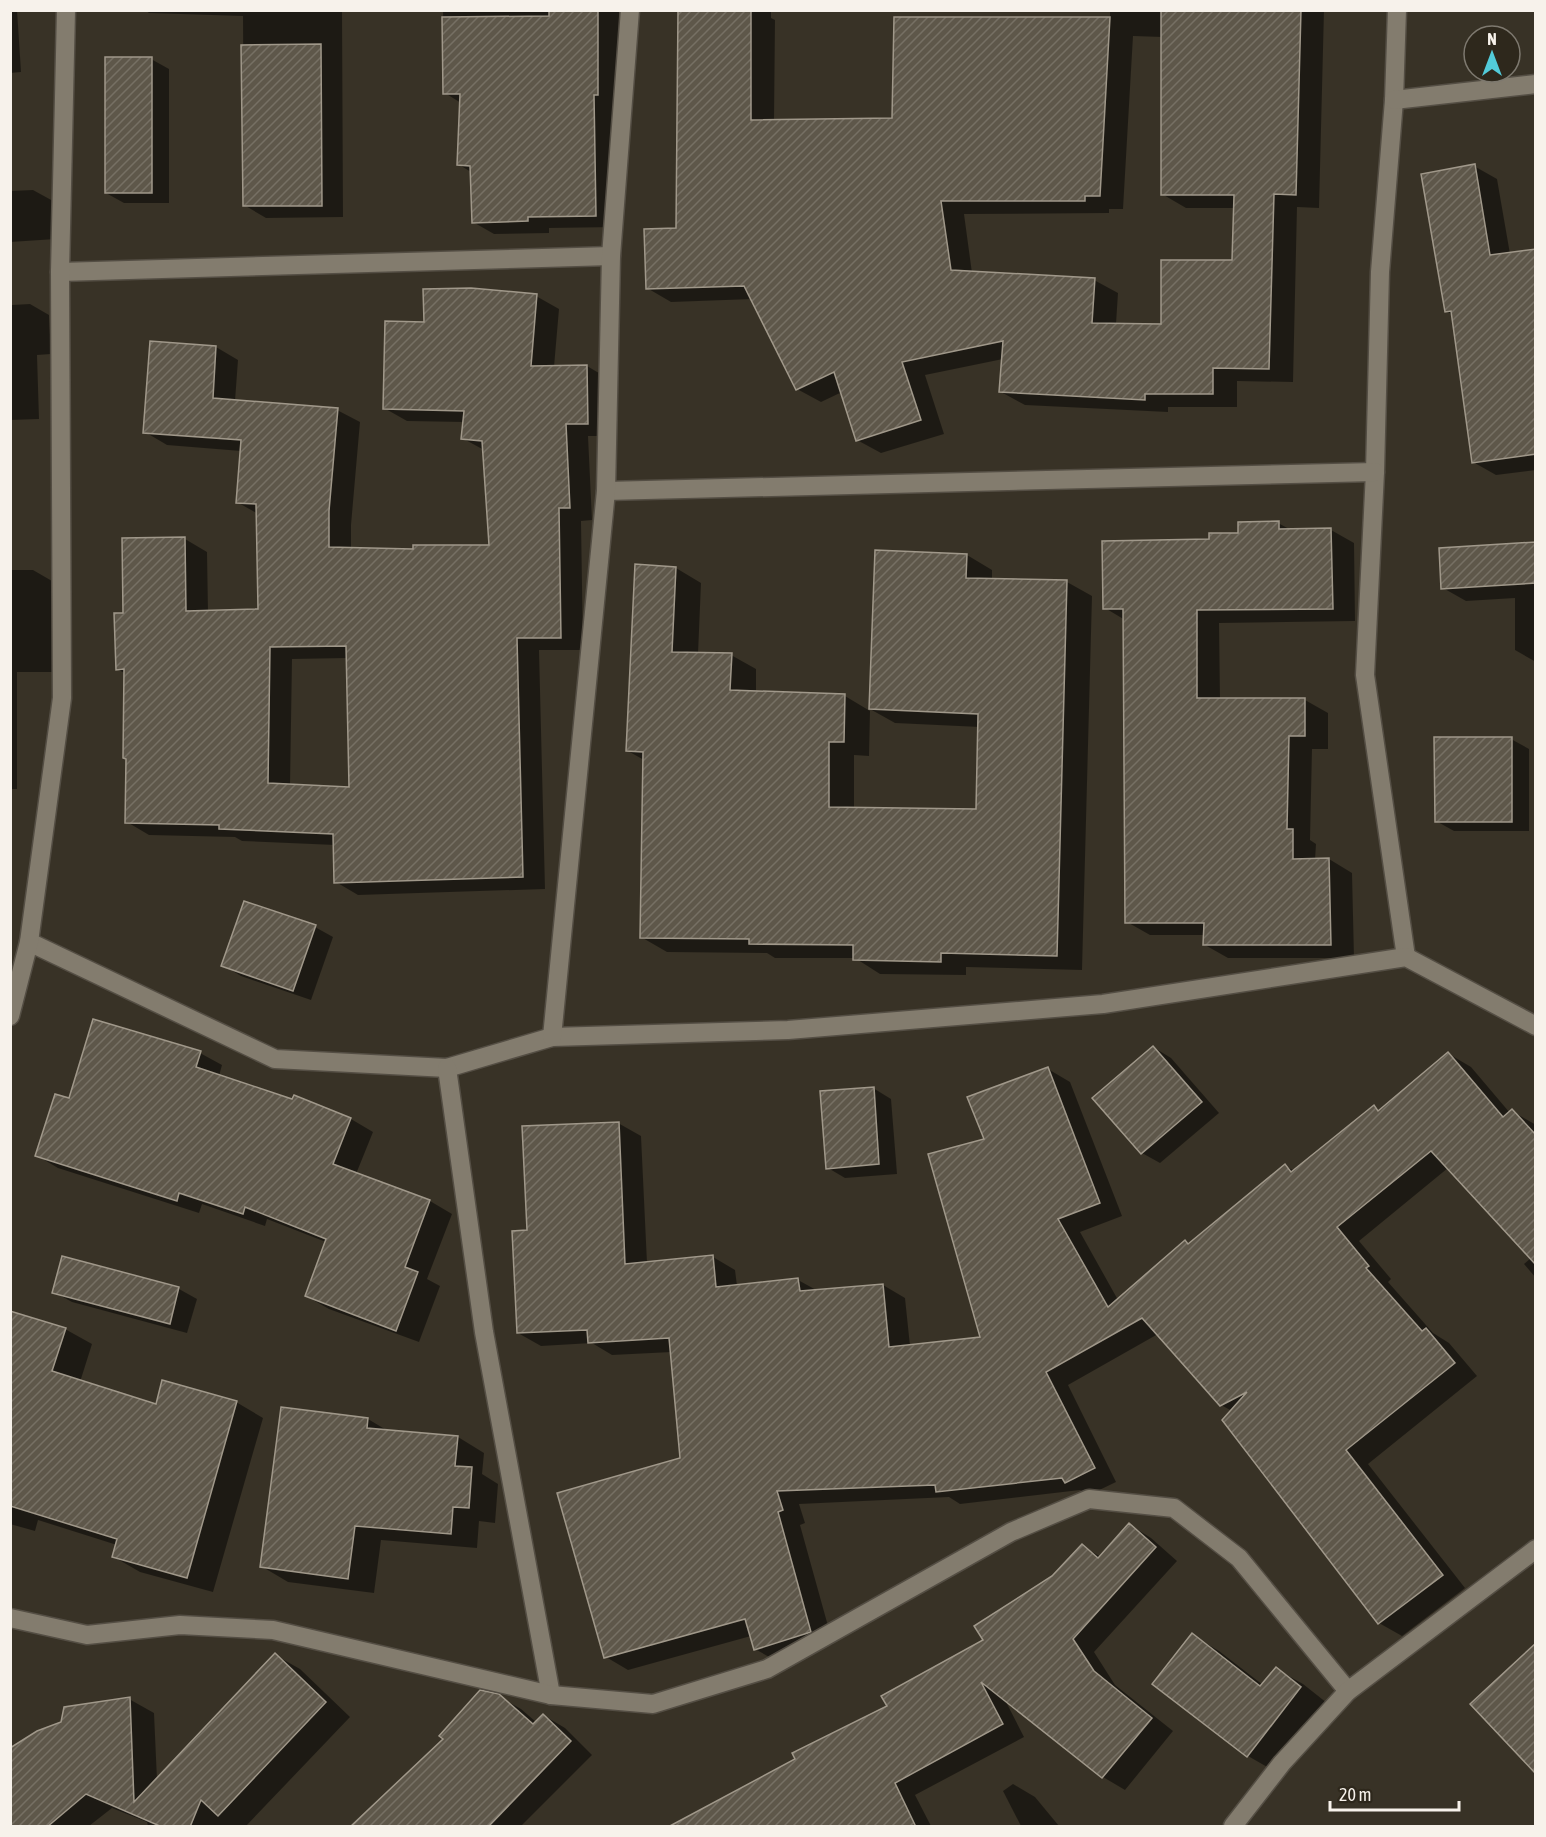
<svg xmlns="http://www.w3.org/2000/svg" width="1546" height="1837" font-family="'Asap Condensed',sans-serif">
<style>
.shadow{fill:#0007;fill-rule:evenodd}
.building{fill:url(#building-hatch);stroke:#a0988a;stroke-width:1.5;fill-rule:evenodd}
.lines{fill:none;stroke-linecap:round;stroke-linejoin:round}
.minor-casing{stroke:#544e44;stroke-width:21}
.minor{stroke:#837c6e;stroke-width:18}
</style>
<defs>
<pattern id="building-hatch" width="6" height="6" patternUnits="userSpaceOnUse" patternTransform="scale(1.5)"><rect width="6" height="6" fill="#5e574a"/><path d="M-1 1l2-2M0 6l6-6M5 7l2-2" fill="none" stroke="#767064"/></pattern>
</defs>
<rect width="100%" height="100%" fill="#383226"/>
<g class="shadow">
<path d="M10,10H17L21,72L10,73Z"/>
<path d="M145,10H342L343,217L266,218L244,205L243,16L149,13Z"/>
<path d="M443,10H619L617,227L549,228V233L494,234L473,222L471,172L458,164L461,103L445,93Z"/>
<path d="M679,10H771V18L775,20L774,121L893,120L1110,19V10H1324L1319,208L1297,207L1293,382L1237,381V407H1168V412L1025,405L1001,392L1003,359L925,375L944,434L881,453L857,440L842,392L821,402L797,389L753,299L671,302L647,288L677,230ZM1133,36L1162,37V194L1186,208H1235L1234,262L1162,325L1116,324L1118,293L1094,280L972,273L964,214L1109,213V209H1123Z"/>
<path d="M1482,10H1536V12L1483,11Z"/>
<path d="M151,59L169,69V203H124L106,193Z"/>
<path d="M1474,166L1497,179L1510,254L1536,251V470L1496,475L1473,462L1453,315L1446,311Z"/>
<path d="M33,190L53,201L56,239L10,242V191Z"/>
<path d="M10,283L12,305L30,304L49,315L51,354L37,355L39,419L10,420Z"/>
<path d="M536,296L559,309L554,367L587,366L609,379L610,436H588L592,520L581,521L583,650H539L545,889L358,895L336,882L335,845L242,841L235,837L149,835L127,822L126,674L117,669L125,614L185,539L207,552L208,612L260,610L258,514L237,502L241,451L167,445L145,432L151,342L216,347L238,360L235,401L337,410L360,422L351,525V549L415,550L491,546L484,450L462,438L464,422L407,421L384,408L425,324ZM348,658L351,789L290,786L292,659Z"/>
<path d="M1278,523L1291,530H1331L1354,543L1355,621L1219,623L1220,700H1305L1328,713V749H1312L1310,840L1316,844L1315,860L1329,859L1352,873L1354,958H1228L1205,945V935H1150L1127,922L1125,620L1105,608L1211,541Z"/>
<path d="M1536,543V662L1515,650V598L1466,601L1443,588Z"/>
<path d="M877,551L967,555L992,570V580L1067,582L1092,596L1082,970L966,967V975L880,974L855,958H775L767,953L667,952L641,937L644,760L628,751L676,568L701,583L698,654L731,655L756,669V693L845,696L870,711L869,756L854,755V809L977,811L980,727L895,723L870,709Z"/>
<path d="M10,570H33L52,581L55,672H17V789H10Z"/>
<path d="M1511,739L1529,749V831H1454L1436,821Z"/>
<path d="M10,886L12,887L11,926H10Z"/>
<path d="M315,927L333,937L311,1000L241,976L223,965Z"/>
<path d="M1153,1047L1171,1058L1219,1113L1160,1163L1142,1153Z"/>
<path d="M200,1053L222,1065L219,1076L293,1101L295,1097L351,1119L373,1132L356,1174L430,1201L452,1214L427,1279L440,1286L419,1342L329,1309L306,1296L326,1242L267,1219L265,1226L202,1204L199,1213L58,1168L36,1155L70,1100Z"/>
<path d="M1449,1054L1471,1067L1510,1113L1512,1111L1536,1125V1278L1524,1264L1531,1258L1448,1168L1359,1241L1391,1279L1388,1282L1433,1333L1449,1343L1477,1376L1368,1464L1465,1588L1402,1636L1379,1623L1232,1411L1221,1405L1158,1334L1068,1385L1116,1482L1089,1495L1080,1490L960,1504L949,1497L799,1504L805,1523L800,1525L833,1644L778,1662L755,1649L751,1636L628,1670L606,1657L682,1459L672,1352L612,1355L592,1343L541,1346L518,1333L529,1232L618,1123L641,1136L647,1263L713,1257L735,1270L737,1286L798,1280L818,1291L883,1285L905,1298L910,1346L981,1338L986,1140L1048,1069L1070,1082L1122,1216L1080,1232L1118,1300L1185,1242L1189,1244L1285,1166L1295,1171L1374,1107L1380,1111Z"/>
<path d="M873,1088L891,1099L897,1174L845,1178L828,1168Z"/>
<path d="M63,1258L179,1289L197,1299L187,1333L72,1302L54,1292Z"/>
<path d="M10,1313L65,1329L92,1344L80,1382L157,1406L236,1402L263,1418L213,1592L140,1572L114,1557L117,1545L38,1520L35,1531L10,1524Z"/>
<path d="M282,1408L368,1419L388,1431L458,1437L484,1453L482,1474L498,1484L495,1523L479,1521L477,1548L381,1540L374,1593L288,1582L261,1566Z"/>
<path d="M1130,1525L1151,1538L1177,1561L1094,1652L1115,1685L1173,1731L1125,1790L1103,1777L1004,1698L1024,1737L915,1795L931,1826H708L797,1759L889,1706L985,1641L1053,1578L1082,1546L1101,1557Z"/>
<path d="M1192,1635L1219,1651L1263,1685L1276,1669L1303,1684L1327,1703L1274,1771L1248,1756Z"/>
<path d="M275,1655L300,1669L350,1717L246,1826H148L147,1822L112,1808L89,1826H10L129,1699L154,1713L157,1780Z"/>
<path d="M498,1696L521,1709L536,1722L543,1715L565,1728L592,1755L521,1826H360Z"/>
<path d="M1013,1784L1035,1797L1059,1826H1021L1003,1791Z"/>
</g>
<g class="building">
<path d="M549,10H598V95H594L596,216L528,217V221L472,223L470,166L457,165L460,94H443L442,17L549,16Z"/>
<path d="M678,10H751V120L892,118L894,17H1110L1100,196H1085V201H941L951,270L1095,278L1092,323L1161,324V260H1232L1234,195H1161V10H1301L1296,195L1274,194L1269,369L1213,368V394H1145V400L999,392L1003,341L902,362L921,420L856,441L834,372L796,390L744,286L646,289L644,229L676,228Z"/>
<path d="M321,44L322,206H243L241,45Z"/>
<rect x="105" y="57" width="47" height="136"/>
<path d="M1475,164L1490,255L1536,249V454L1472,463L1451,311L1445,312L1421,174Z"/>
<path d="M471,288L537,294L531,366L587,365L588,424H566L570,508H559L561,638H517L523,877L334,883L333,834L219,829V825L125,823L126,759L123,758L124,669L116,670L114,613H123L122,538L185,537L186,611L258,609L256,504L236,503L241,440L143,433L150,341L216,346L213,398L338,408L329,511V547L413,549V545H489L482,441L461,439L464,411L383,409L385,321L424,322L423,289ZM346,646L349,787L268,783L270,647Z"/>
<path d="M1279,521V529L1331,528L1333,609L1197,610V698H1305V736H1289L1287,829H1293V859L1329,858L1331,945H1203L1204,923H1125L1123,609H1103L1102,541L1209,539V533H1238V522Z"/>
<path d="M1536,542V583L1441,589L1439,548Z"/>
<path d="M875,550L967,554L966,578L1067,580L1057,956L941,953V962L853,960V945L749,944V939L640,938L643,752L626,751L635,564L676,567L672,652L732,653L730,690L845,694L844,742H829V807L976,809L978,714L869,709Z"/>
<path d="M1434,737H1512V822H1435Z"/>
<path d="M244,901L316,925L293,991L221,966Z"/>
<path d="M93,1019L201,1051L196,1067L292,1099L294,1095L351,1118L333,1164L430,1200L405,1267L418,1272L396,1331L305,1296L326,1239L245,1207L243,1214L179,1193L177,1201L35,1156L55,1094L69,1098Z"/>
<path d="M1153,1046L1202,1102L1141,1154L1092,1098Z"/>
<path d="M1448,1052L1503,1117L1512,1109L1536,1135V1265L1431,1151L1337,1227L1369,1266L1366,1268L1422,1331L1426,1328L1455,1363L1346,1450L1443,1575L1378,1624L1222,1420L1247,1392L1220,1406L1142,1318L1046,1372L1095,1468L1065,1483L1062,1478L936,1492L935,1485L777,1491L783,1510L778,1512L811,1632L754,1650L745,1619L604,1658L557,1493L680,1458L669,1338L588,1343L587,1330L517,1333L512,1231L527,1230L522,1126L619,1122L625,1264L713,1255L716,1287L798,1278L800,1291L883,1284L889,1347L980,1337L928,1154L984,1139L967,1097L1048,1067L1100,1203L1058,1219L1108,1307L1185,1240L1188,1244L1285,1164L1291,1172L1374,1105L1378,1111Z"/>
<path d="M874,1087L879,1164L826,1169L820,1091Z"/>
<path d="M62,1256L179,1287L170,1324L52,1293Z"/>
<path d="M10,1311L66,1328L52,1371L156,1404L162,1380L237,1401L187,1578L112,1557L117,1539L10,1506Z"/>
<path d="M281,1407L368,1418L367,1428L458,1436L455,1466L472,1467L469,1508L453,1507L451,1534L355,1526L348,1579L260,1567Z"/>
<path d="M1129,1523L1156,1547L1073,1639L1094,1671L1152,1718L1102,1778L981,1682L1003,1724L895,1783L916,1827H668L795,1759L792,1753L887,1706L881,1696L983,1640L974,1626L1052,1576L1082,1544L1098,1558Z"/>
<path d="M1192,1633L1260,1686L1276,1667L1301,1687L1247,1757L1152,1684Z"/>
<path d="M1536,1643V1774L1470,1704Z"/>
<path d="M275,1653L326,1702L218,1816L201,1800L190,1827H162L86,1794L47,1827H10V1748L37,1731L61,1722L64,1707L130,1697L134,1802Z"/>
<path d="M480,1690L499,1694L533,1724L543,1714L571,1741L488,1827H350L443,1739L439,1736Z"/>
</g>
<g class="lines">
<defs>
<g id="minor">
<path d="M1397,10L1394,100L1380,272L1375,472L1365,675L1406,957"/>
<path d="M1394,100L1536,84"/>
<path d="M60,272L611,256"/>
<path d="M606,491L1375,472"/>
<path d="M29,942L275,1059L447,1068L552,1037L788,1030L1103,1004L1406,957L1536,1026"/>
<path d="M10,1016L29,942L62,698L60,272L66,10"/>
<path d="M552,1037L606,491L611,256L630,10"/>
<path d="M447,1068L484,1332L551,1695"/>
<path d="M10,1618L87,1635L180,1625L273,1630L551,1695L653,1704L767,1669L1011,1532L1089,1499L1174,1508L1239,1558L1348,1691"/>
<path d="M1233,1826L1282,1763L1348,1691L1536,1549"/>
</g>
</defs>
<use href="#minor" class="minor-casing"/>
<use href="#minor" class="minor"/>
</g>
<rect width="1546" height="1837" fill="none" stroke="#f7f2eb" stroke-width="24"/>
<g transform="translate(1492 54)"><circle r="28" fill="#2e281c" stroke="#7e796f" stroke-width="1.5"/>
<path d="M0-4.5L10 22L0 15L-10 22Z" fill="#52cbd9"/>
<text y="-9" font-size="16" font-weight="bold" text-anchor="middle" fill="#f7f2eb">N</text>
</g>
<path d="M1330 1801v9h129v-9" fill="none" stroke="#f7f2eb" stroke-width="3"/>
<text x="1339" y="1801" font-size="18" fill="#f7f2eb" stroke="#2e281c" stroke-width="4.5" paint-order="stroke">20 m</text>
</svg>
